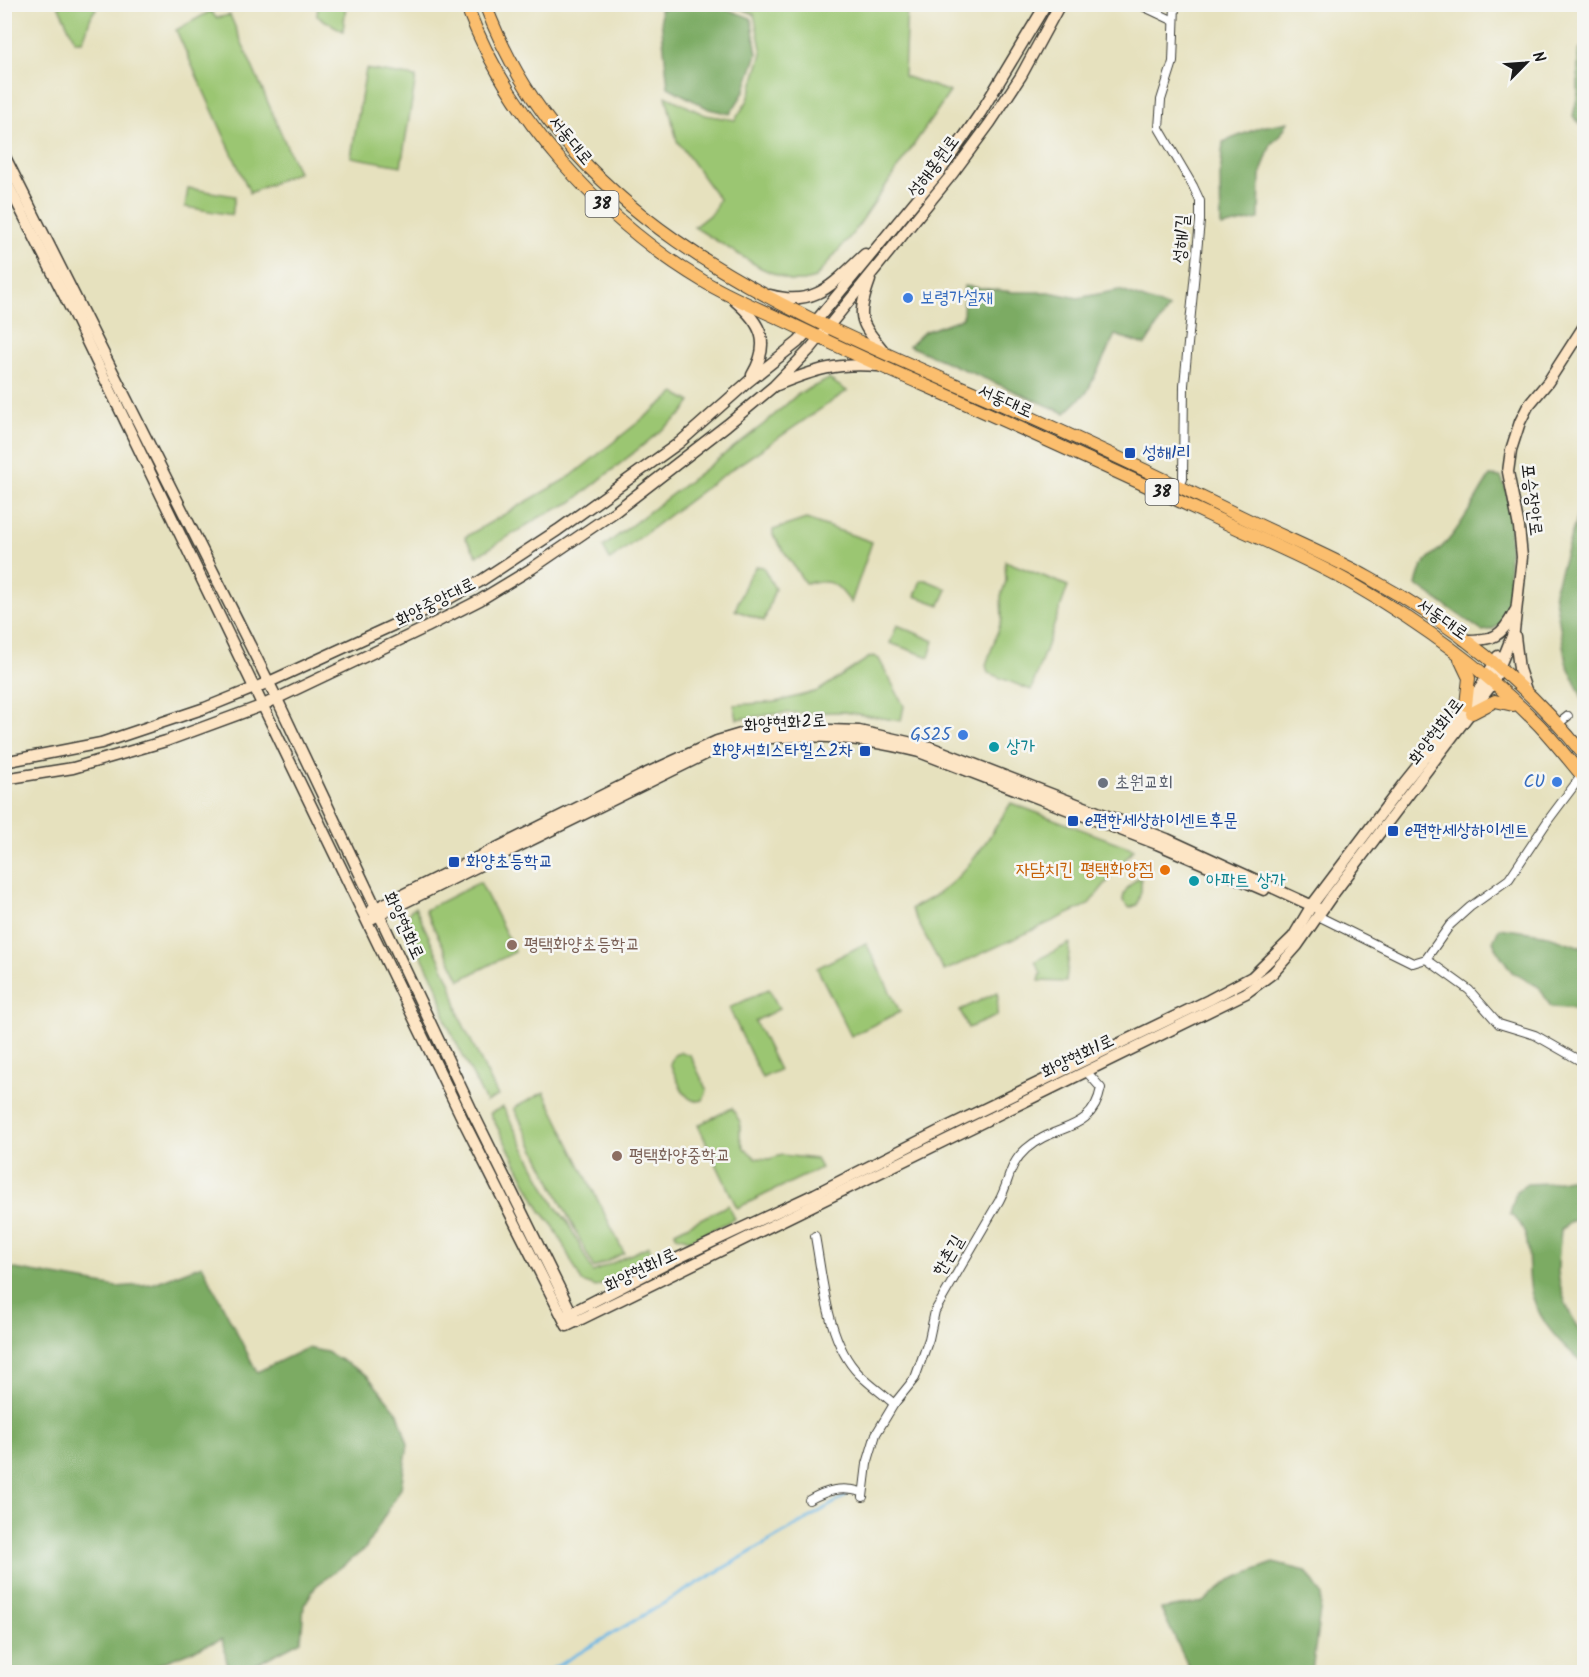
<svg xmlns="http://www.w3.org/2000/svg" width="1589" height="1677" font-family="Kalam,'Poor Story',sans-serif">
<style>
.green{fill:#9bc672;stroke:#5c7147;stroke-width:1.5}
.forest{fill:#7cab64;stroke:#4c6440;stroke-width:1.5}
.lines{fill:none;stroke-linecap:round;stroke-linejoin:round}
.stream{stroke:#6cb7e5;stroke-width:3}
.street-casing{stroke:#3a3a34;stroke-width:10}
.secondary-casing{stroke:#3a3a34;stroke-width:13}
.primary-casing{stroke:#3a3a34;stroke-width:14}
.street{stroke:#fff;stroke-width:8}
.secondary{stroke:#fde5c5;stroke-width:10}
.primary{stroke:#fbbe6e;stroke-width:12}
.shop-dot{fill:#3f7fe0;stroke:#f6f6f2;stroke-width:2}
.transit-dot{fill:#1a4fb4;stroke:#f6f6f2;stroke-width:2}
.culture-dot{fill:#0f9aa8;stroke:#f6f6f2;stroke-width:2}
.worship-dot{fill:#6b7280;stroke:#f6f6f2;stroke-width:2}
.food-dot{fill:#e8710a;stroke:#f6f6f2;stroke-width:2}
.education-dot{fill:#8d6e63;stroke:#f6f6f2;stroke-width:2}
.labels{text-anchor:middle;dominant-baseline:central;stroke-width:5;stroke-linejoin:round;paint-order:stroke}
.shield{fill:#f6f6f2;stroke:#5d5d5c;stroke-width:1.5}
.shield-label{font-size:16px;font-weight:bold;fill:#1c1c1c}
.street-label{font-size:18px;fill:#1c1c1c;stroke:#f6f6f2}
.shop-label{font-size:18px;fill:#366cbe;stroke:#f6f6f2;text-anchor:end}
.transit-label{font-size:18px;fill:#164399;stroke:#f6f6f2;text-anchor:start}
.culture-label{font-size:18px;fill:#0d838f;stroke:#f6f6f2;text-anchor:start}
.worship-label{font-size:18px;fill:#5b616d;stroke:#f6f6f2;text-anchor:start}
.food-label{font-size:18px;fill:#c56008;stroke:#f6f6f2;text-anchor:end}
.education-label{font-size:18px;fill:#785e54;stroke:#f6f6f2;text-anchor:start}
</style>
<rect width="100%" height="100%" fill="#f6f6f2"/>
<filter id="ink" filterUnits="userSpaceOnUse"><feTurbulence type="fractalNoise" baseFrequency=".0167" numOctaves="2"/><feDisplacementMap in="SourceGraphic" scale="12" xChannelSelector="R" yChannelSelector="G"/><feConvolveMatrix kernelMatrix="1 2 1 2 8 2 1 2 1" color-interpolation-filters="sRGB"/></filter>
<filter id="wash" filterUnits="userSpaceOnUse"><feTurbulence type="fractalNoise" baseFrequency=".008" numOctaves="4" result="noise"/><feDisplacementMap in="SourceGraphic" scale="24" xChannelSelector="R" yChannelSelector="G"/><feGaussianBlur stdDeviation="1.35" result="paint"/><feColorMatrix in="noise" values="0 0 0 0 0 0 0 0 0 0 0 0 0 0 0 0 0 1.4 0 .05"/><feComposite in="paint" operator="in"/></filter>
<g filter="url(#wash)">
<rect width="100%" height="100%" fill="#e6e1be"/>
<g class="green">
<path d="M729,4L907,5L904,76L950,92L854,232L815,278L804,281H791L761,268L694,227L713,212L719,199L677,141L666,96L705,115L735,120L748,100L762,53L754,14Z"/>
<path d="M58,5H95L96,9C87,18 89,31 82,41H75Z"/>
<path d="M318,5H346L343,31L317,16Z"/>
<path d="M211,11L216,18L230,15L298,172L250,193L176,30Z"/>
<path d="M366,69L416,77L401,166L351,157Z"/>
<path d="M188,188L235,196L232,215L185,207Z"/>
<path d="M829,379L847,391L715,481L610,560L603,547L764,424L798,394Z"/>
<path d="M675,393L691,402L682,414L572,502L540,517L477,556L465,537L571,476Z"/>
<path d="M806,519L872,542L851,603C836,582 831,579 805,583L773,535V530Z"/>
<path d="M1005,561L1068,586L1031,690L988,673L986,665L1002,619L1001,596L1006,581Z"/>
<path d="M756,566L763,567L775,589L764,621L735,610L748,578Z"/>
<path d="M921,580H926L947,589L940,605L915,596Z"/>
<path d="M897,625L934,641L929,657L890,643Z"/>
<path d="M874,656L879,659L904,706L901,721L844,712L784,713L737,719L734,705L776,702L818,691L870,657Z"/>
<path d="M1011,803L1134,849L1088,905L944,971L911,909C919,904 928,900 936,895C969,873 990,836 1011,803Z"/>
<path d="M1138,878L1141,879V891L1137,905L1130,908L1123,901C1123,890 1130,885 1138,878Z"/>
<path d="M480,882L515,952L460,980L425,910Z"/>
<path d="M415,907L451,984L460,1018L498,1096L486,1102L446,1022L439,991L406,924L410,911Z"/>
<path d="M866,943L900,1012L851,1036L817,968Z"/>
<path d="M1070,943L1066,982L1039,981L1041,973L1035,961Z"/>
<path d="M769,989L779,1009L755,1021L779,1070L762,1078L729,1008Z"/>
<path d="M998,992L997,1016L968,1028L960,1010Z"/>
<path d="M681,1052L690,1055L707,1090L703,1100C684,1107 677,1077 670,1064L674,1055Z"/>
<path d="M544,1092L624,1253L594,1268L514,1108Z"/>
<path d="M503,1107L555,1206L567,1221L593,1272L649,1246L650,1249L645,1263L596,1287L582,1282L554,1227L541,1211L490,1113Z"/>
<path d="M732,1108L740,1122V1137L744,1148L756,1158L769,1159L782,1155L816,1159L821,1168L737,1208L698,1125Z"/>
<path d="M728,1205L735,1219L690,1240L676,1236L675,1232Z"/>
</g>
<g class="forest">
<path d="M705,5H715L751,18L757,54L744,92L730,114L709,109L668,87L660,9Z"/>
<path d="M1584,43V128L1573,116L1578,94V53Z"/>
<path d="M1288,122L1280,136L1271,144L1260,176L1259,219L1221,227L1220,176L1223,142L1261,127Z"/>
<path d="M964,286L1014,292H1049L1078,298L1119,290L1169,308L1145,345L1115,335L1087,392L1065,413L909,346L924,332L963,318Z"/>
<path d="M1490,476L1501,477C1515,506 1509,538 1509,568C1509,585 1513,608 1502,622C1496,629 1491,630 1482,631L1416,585C1422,554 1435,558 1451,537C1466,518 1477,496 1490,476Z"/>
<path d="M1584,498V700H1583L1566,662L1554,592L1582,500Z"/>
<path d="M1499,928L1543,934L1584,948V1004L1581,1009L1551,1007L1539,987L1512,972L1499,953L1493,941Z"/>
<path d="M1584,1176V1217L1572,1221L1561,1230C1560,1243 1558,1256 1558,1269C1558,1285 1571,1325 1584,1334V1364C1562,1345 1541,1325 1532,1295C1524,1269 1537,1232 1510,1214L1516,1192L1527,1184L1550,1183Z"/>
<path d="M202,1265L257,1372L307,1348L327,1352L367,1375L398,1413L408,1444L401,1488L365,1549L316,1586L304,1605L301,1641L241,1672H229L222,1639L139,1672H5L4,1282L10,1268L117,1287L152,1284Z"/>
<path d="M1273,1563L1306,1571L1322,1595L1312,1672H1191L1161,1609L1204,1602L1230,1580Z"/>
</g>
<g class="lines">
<path class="stream" d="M547,1672L846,1496"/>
</g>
</g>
<g filter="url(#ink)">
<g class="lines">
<defs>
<g id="street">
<path d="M1138,4L1174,21"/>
<path d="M1175,4L1173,62L1161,100L1159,128L1193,186L1200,201V221L1184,385L1183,479L1180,486"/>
<path d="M1558,724L1568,716"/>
<path d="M1318,916L1413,963L1426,959L1450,925L1470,907L1509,879L1549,819L1582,775"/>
<path d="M1426,959L1469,990L1499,1024L1535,1035L1584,1063"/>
<path d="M815,1236C823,1279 827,1342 859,1374C870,1385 883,1394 894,1404"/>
<path d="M863,1497L867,1464L876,1434L894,1404L915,1378L929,1339L935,1311L999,1201C1010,1181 1008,1165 1026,1149C1055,1123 1092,1134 1101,1088L1086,1071"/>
<path d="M809,1500C827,1490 842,1486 862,1492"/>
</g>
<g id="secondary">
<path d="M4,155L277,699L474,1115L576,1322"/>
<path d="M4,177L75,317L463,1120L567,1326L1246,993L1273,973L1297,946L1331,897L1493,683L1514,631L1522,557L1519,527L1508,472L1511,450L1520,422L1528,406L1548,382L1584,326"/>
<path d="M870,280C855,321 861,322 886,354"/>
<path d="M770,295C817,308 834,282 865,254"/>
<path d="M735,301C762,324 771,343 752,375"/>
<path d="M816,321L941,170L981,112L1046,4"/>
<path d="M777,385C817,369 835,363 878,366"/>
<path d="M1515,636L1519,669L1526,690"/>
<path d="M1464,640C1494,640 1501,638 1515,611"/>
<path d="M4,762L101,743L205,708L269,682L437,605L479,582L558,530L679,443L749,381L798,342L807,332"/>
<path d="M4,779L73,768L166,741L261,706L427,627L480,600L531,569L616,511L727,425L774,386L811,348L953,173L990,123L1021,76L1060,4"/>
<path d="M372,910L645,774L717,741L744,733L772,730L799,729L859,731L930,747L1167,839L1317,908"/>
<path d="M373,918L712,751C781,728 851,735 919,752L1157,844L1264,890"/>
<path d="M565,1316L674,1260L815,1194L945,1128L1209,1000L1252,977L1293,937L1312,905L1404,783L1481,687L1498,656"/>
</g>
<g id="primary">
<path d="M466,4C507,116 602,221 703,281C731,298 762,310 791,324C837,346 884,368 931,388C1025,430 1118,472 1211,516C1259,539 1310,559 1356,586C1422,624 1485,670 1539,725C1555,742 1569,760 1584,778"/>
<path d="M485,4C563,214 764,301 954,384C1051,425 1146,470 1240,516C1283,537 1328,555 1369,578C1451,622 1527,683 1584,755"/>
<path d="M1460,659L1469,678L1466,705"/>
<path d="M1472,713L1495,701L1513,705"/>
</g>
</defs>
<use href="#street" class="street-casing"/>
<use href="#secondary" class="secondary-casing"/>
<use href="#primary" class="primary-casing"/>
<use href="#street" class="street"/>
<use href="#secondary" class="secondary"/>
<use href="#primary" class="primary"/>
</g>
</g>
<g class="shop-dot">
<circle cx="908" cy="298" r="6"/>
<circle cx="963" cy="735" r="6"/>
<circle cx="1557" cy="782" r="6"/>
</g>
<g class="transit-dot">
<rect x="1124" y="447" width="12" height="12" rx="3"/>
<rect x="859" y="745" width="12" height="12" rx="3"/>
<rect x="1067" y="815" width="12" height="12" rx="3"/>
<rect x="1387" y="825" width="12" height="12" rx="3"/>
<rect x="448" y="856" width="12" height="12" rx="3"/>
</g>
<g class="culture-dot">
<circle cx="994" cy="747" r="6"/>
<circle cx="1194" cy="881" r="6"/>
</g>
<circle class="worship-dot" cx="1103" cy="783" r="6"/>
<circle class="food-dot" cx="1165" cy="870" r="6"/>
<g class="education-dot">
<circle cx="512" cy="945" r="6"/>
<circle cx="617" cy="1156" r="6"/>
</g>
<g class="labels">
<g class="shield">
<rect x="585.5" y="191" width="33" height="26" rx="4.5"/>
<rect x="1145.5" y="479" width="33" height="26" rx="4.5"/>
</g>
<g class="shield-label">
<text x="602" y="204">38</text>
<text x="1162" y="492">38</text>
</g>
<g class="street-label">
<text transform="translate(570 141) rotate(50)">서동대로</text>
<text transform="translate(934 167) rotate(-53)">성해홍원로</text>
<text transform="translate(1182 239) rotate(-86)">성해1길</text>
<text transform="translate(1005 402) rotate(24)">서동대로</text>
<text transform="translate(1531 500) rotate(83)">포승장안로</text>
<text transform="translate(436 603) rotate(-27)">화양중앙대로</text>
<text transform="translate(1442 620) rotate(35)">서동대로</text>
<text transform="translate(785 724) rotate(-4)">화양현화2로</text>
<text transform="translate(1437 732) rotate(-53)">화양현화1로</text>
<text transform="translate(403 926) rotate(65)">화양현화로</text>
<text transform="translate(1078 1057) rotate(-26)">화양현화1로</text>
<text transform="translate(949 1256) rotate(-60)">한촌길</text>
<text transform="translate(641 1271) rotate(-26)">화양현화1로</text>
</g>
<g class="shop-label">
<text x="920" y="298" text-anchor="start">보령가설재</text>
<text x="951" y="735">GS25</text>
<text x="1545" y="782">CU</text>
</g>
<g class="transit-label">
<text x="1142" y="453">성해1리</text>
<text x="853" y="751" text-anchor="end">화양서희스타힐스2차</text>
<text x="1085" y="821">e편한세상하이센트후문</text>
<text x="1405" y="831">e편한세상하이센트</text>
<text x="466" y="862">화양초등학교</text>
</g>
<g class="culture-label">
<text x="1006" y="747">상가</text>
<text x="1206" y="881">아파트 상가</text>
</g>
<g class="worship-label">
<text x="1115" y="783">초원교회</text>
</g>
<g class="food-label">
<text x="1153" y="870">자담치킨 평택화양점</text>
</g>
<g class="education-label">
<text x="524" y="945">평택화양초등학교</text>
<text x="629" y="1156">평택화양중학교</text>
</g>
</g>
<rect width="1589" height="1677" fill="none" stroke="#f6f6f2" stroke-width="24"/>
<g transform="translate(1526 63) rotate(65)" stroke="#f6f6f2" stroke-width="4.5" paint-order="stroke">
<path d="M0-4.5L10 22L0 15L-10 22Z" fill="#1c1c1c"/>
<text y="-9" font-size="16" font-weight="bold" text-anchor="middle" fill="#1c1c1c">N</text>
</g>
</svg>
